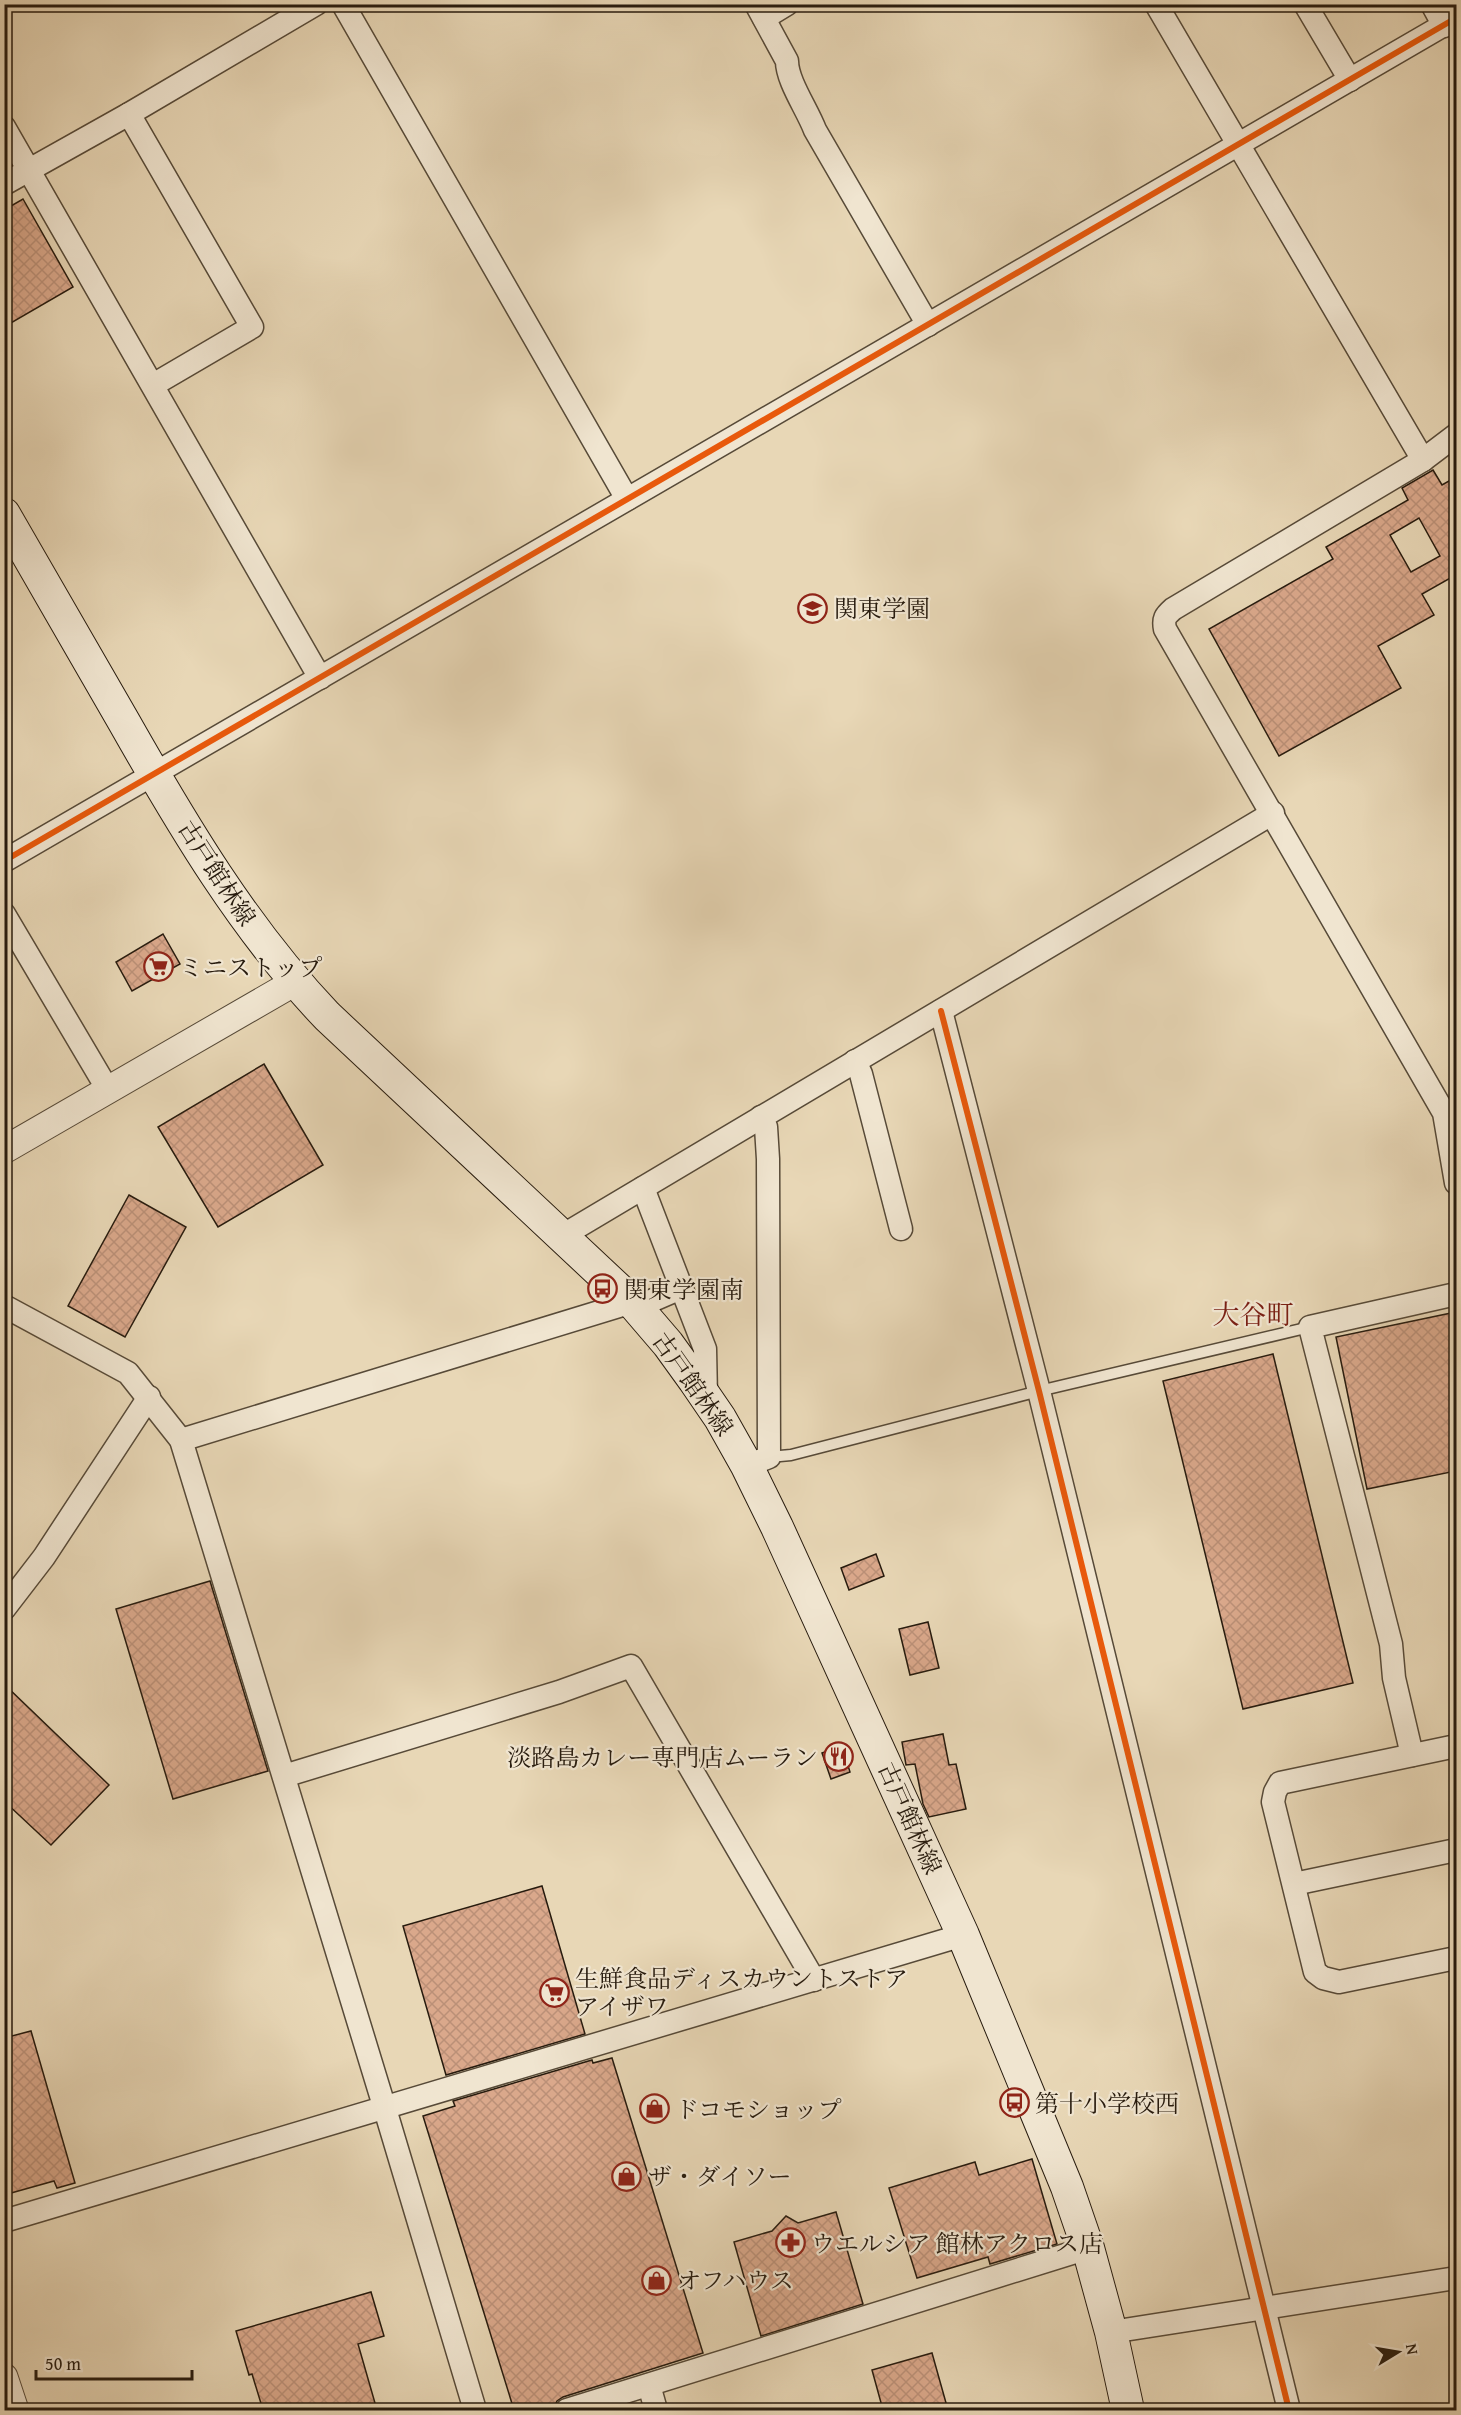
<svg xmlns="http://www.w3.org/2000/svg" width="1461" height="2415" font-family="'Gentium Book Plus','Noto Serif JP',serif">
<style>
.building{fill:url(#building-cross-hatch);stroke:#271b0e;stroke-width:1.5;fill-rule:evenodd}
.lines{fill:none;stroke-linecap:round;stroke-linejoin:round}
.service-casing{stroke:#574a38;stroke-width:13}
.minor-casing{stroke:#574a38;stroke-width:25}
.tertiary-casing{stroke:#574a38;stroke-width:29}
.secondary-casing{stroke:#271b0e;stroke-width:34}
.service{stroke:#f0e5d0;stroke-width:10}
.minor{stroke:#f0e5d0;stroke-width:22}
.tertiary{stroke:#f0e5d0;stroke-width:27}
.secondary{stroke:#f0e5d0;stroke-width:32}
.cycleway-casing{stroke:#f0e5d0;stroke-width:10}
.cycleway{stroke:#e8590c;stroke-width:6}
.labels{text-anchor:middle;dominant-baseline:central;stroke-width:4.5;stroke-linejoin:round;paint-order:stroke}
.poi-label{font-size:24px;fill:#271b0e;stroke:#f0e5d0;text-anchor:start}
.street-label{font-size:24px;fill:#271b0e;stroke:#f0e5d0}
.quarter-label{font-size:27px;fill:#7a1f14;stroke:#f0e5d0}
</style>
<defs>
<pattern id="building-cross-hatch" width="8" height="8" patternUnits="userSpaceOnUse" patternTransform="scale(1.5)"><rect width="8" height="8" fill="#daa88b"/><path d="M0 0l8 8M0 8l8-8" fill="none" stroke="#bb9077"/></pattern>
</defs>
<rect width="100%" height="100%" fill="#e8d7b6"/>
<filter id="stains"><feTurbulence type="fractalNoise" baseFrequency=".00333" numOctaves="4"/><feColorMatrix values="0 0 0 0 .2 0 0 0 0 .09 0 0 0 0 .02 0 0 0 .5 -.17"/></filter>
<radialGradient id="worn" r=".72"><stop offset=".6" stop-color="#630" stop-opacity="0"/><stop offset="1" stop-color="#630" stop-opacity=".3"/></radialGradient>
<g class="building">
<path d="M23,199L73,287L4,327V210Z"/>
<path d="M1433,470L1442,485L1456,477V585L1452,577L1422,594L1434,615L1378,646L1401,688L1279,756L1209,629L1333,559L1326,547L1408,500L1402,488ZM1419,518L1440,556L1411,572L1390,535Z"/>
<path d="M163,934L180,964L132,991L116,962Z"/>
<path d="M264,1064L323,1165L218,1227L158,1127Z"/>
<path d="M129,1195L186,1227L125,1337L68,1306Z"/>
<path d="M1456,1312V1471L1367,1489L1336,1337Z"/>
<path d="M1273,1354L1353,1683L1243,1709L1163,1381Z"/>
<path d="M876,1554L884,1576L849,1590L841,1568Z"/>
<path d="M210,1581L268,1771L173,1799L116,1609Z"/>
<path d="M928,1622L939,1668L910,1675L899,1629Z"/>
<path d="M4,1684L109,1785L51,1845L4,1801Z"/>
<path d="M943,1734L949,1765L956,1764L966,1809L929,1817L923,1804L915,1764L906,1765L902,1742Z"/>
<path d="M842,1746L850,1772L831,1779L822,1753Z"/>
<path d="M542,1886L585,2034L446,2075L403,1926Z"/>
<path d="M31,2031L75,2183L57,2188L54,2181L4,2195V2038Z"/>
<path d="M612,2058L703,2353L563,2397L557,2401L554,2407L543,2410H514L423,2116L455,2106L453,2101L592,2060L593,2063Z"/>
<path d="M1032,2159L1057,2244L990,2264L988,2257L917,2278L889,2188L975,2162L979,2175Z"/>
<path d="M836,2212L863,2304L761,2336L734,2242L772,2231L786,2216L798,2223Z"/>
<path d="M371,2292L384,2336L358,2344L377,2410H263L252,2374L249,2375L236,2331Z"/>
<path d="M932,2353L948,2410H883L872,2370Z"/>
</g>
<g class="lines">
<defs>
<path id="service" d="M769,1457L791,1455L1039,1391L1310,1327"/>
<g id="minor">
<path d="M343,4L627,499"/>
<path d="M756,4L787,61C787,81 807,109 815,130L928,325"/>
<path d="M1156,4L1423,460"/>
<path d="M1305,4L1350,80"/>
<path d="M1432,4L1444,26"/>
<path d="M764,18L787,4"/>
<path d="M129,114L252,327L153,385"/>
<path d="M4,127L320,678"/>
<path d="M4,184L129,114L316,4"/>
<path d="M1456,435L1423,460L1173,609C1165,616 1163,619 1165,629L1444,1113L1456,1183"/>
<path d="M4,861L1456,18"/>
<path d="M4,914L108,1090"/>
<path d="M941,1011L1039,1391L1289,2410"/>
<path d="M855,1061L861,1074L901,1229"/>
<path d="M643,1188L705,1349L706,1397"/>
<path d="M562,1236L1273,813"/>
<path d="M4,1306L128,1373L181,1440L385,2109L475,2410"/>
<path d="M181,1440L632,1302L644,1304L681,1288"/>
<path d="M747,1466L769,1457L768,1159L766,1127L761,1117"/>
<path d="M4,1609L44,1557L149,1397"/>
<path d="M1456,1746L1280,1783L1275,1792L1273,1802L1315,1972L1323,1978L1339,1982L1456,1958"/>
<path d="M1412,1755L1394,1678L1391,1644L1310,1327L1456,1294"/>
<path d="M284,1776L559,1692L631,1666L814,1980"/>
<path d="M1294,1884L1456,1850"/>
<path d="M4,2221L963,1935"/>
<path d="M1111,2332L1456,2278"/>
<path d="M649,2385L656,2410"/>
<path d="M567,2410L1088,2248"/>
</g>
<g id="tertiary">
<path d="M4,1150L295,982"/>
<path d="M4,2377L15,2410"/>
</g>
<path id="secondary" d="M4,514C44,583 84,653 124,722C183,826 244,929 327,1016L632,1302L668,1344L694,1380L720,1418L747,1466L777,1527L963,1935L1067,2187L1088,2248L1111,2332L1128,2410"/>
</defs>
<use href="#service" class="service-casing"/>
<use href="#minor" class="minor-casing"/>
<use href="#tertiary" class="tertiary-casing"/>
<use href="#secondary" class="secondary-casing"/>
<use href="#service" class="service"/>
<use href="#minor" class="minor"/>
<use href="#tertiary" class="tertiary"/>
<use href="#secondary" class="secondary"/>
<defs>
<g id="cycleway">
<path d="M4,861L1456,18"/>
<path d="M941,1011L1039,1391L1289,2410"/>
</g>
</defs>
<use href="#cycleway" class="cycleway-casing"/>
<use href="#cycleway" class="cycleway"/>
</g>
<defs>
<symbol id="school-ring" viewBox="-11 -11 22 22"><circle r="9.5" fill="#f0e5d0" stroke="#8f2418" stroke-width="1.5"/><path d="M0-5L7-2L0 1L-7-2ZM-4 1L0 2.5L4 1V4Q0 6-4 4Z" fill="#8f2418"/></symbol>
<symbol id="supermarket-ring" viewBox="-11 -11 22 22"><circle r="9.5" fill="#f0e5d0" stroke="#8f2418" stroke-width="1.5"/><path d="M-6-5.5h2.5l.6 2H6L4.5 2H-2.5L-4.4-4H-6ZM-1.5 3.2a1.3 1.3 0 1 0 .1 0ZM3 3.2a1.3 1.3 0 1 0 .1 0Z" fill="#8f2418"/></symbol>
<symbol id="bus-ring" viewBox="-11 -11 22 22"><circle r="9.5" fill="#f0e5d0" stroke="#8f2418" stroke-width="1.5"/><path d="M-5-6H5V4H4V6H2V4H-2V6H-4V4H-5ZM-3.5-4V0h7V-4ZM-3.5 1.2v1.5H-2V1.2ZM2 1.2v1.5H3.5V1.2Z" fill="#8f2418"/></symbol>
<symbol id="restaurant-ring" viewBox="-11 -11 22 22"><circle r="9.5" fill="#f0e5d0" stroke="#8f2418" stroke-width="1.5"/><path d="M-5-6h1v4h1v-4h1v4h1v-4h1v5L-1.5 .5V6h-2V.5L-5-1ZM5-6V6H3V1.5H1.5Q1.5-4 5-6Z" fill="#8f2418"/></symbol>
<symbol id="shop-ring" viewBox="-11 -11 22 22"><circle r="9.5" fill="#f0e5d0" stroke="#8f2418" stroke-width="1.5"/><path d="M-5-2.5h2.3a2.7 3.5 0 0 1 5.4 0H5L5.5 6h-11ZM-1.5-2.5h3a1.5 2.3 0 0 0-3 0Z" fill="#8f2418"/></symbol>
<symbol id="pharmacy-ring" viewBox="-11 -11 22 22"><circle r="9.5" fill="#f0e5d0" stroke="#8f2418" stroke-width="1.5"/><path d="M-2-6h4v4h4v4h-4v4h-4v-4h-4v-4h4Z" fill="#8f2418"/></symbol>
</defs>
<g fill-rule="evenodd">
<use href="#school-ring" x="796" y="592" width="33" height="33"/>
<use href="#supermarket-ring" x="142" y="950" width="33" height="33"/>
<use href="#bus-ring" x="586" y="1272" width="33" height="33"/>
<use href="#restaurant-ring" x="822" y="1740" width="33" height="33"/>
<use href="#supermarket-ring" x="538" y="1976" width="33" height="33"/>
<use href="#bus-ring" x="998" y="2086" width="33" height="33"/>
<use href="#shop-ring" x="638" y="2092" width="33" height="33"/>
<use href="#shop-ring" x="610" y="2160" width="33" height="33"/>
<use href="#pharmacy-ring" x="774" y="2226" width="33" height="33"/>
<use href="#shop-ring" x="640" y="2264" width="33" height="33"/>
</g>
<g class="labels">
<g class="poi-label">
<text x="834" y="608">関東学園</text>
<text x="179" y="967">ミニストップ</text>
<text x="624" y="1289">関東学園南</text>
<text x="818" y="1757" text-anchor="end">淡路島カレー専門店ムーラン</text>
<text x="575" y="1978">生鮮食品ディスカウントストア<tspan x="575" dy="28">アイザワ</tspan></text>
<text x="1035" y="2103">第十小学校西</text>
<text x="675" y="2109">ドコモショップ</text>
<text x="648" y="2176">ザ・ダイソー</text>
<text x="811" y="2243">ウエルシア 館林アクロス店</text>
<text x="677" y="2280">オフハウス</text>
</g>
<g class="street-label">
<text transform="translate(217 873) rotate(57)">古戸館林線</text>
<text transform="translate(693 1384) rotate(55)">古戸館林線</text>
<text transform="translate(910 1818) rotate(66)">古戸館林線</text>
</g>
<g class="quarter-label">
<text x="1253" y="1314">大谷町</text>
</g>
</g>
<rect width="1461" height="2415" fill="none" stroke="#e8d7b6" stroke-width="24"/>
<rect x="6" y="6" width="1449" height="2403" fill="none" stroke="#271b0e" stroke-width="3"/>
<rect x="12" y="12" width="1437" height="2391" fill="none" stroke="#271b0e" stroke-width="1.5"/>
<g transform="translate(1398 2352) rotate(79)" stroke="#f0e5d0" stroke-width="4.5" paint-order="stroke">
<path d="M0-4.5L10 22L0 15L-10 22Z" fill="#271b0e"/>
<text y="-9" font-size="16" font-weight="bold" text-anchor="middle" fill="#271b0e">N</text>
</g>
<path d="M36 2370v9h156v-9" fill="none" stroke="#271b0e" stroke-width="3"/>
<text x="45" y="2370" font-size="18" fill="#271b0e" stroke="#f0e5d0" stroke-width="4.5" paint-order="stroke">50 m</text>
<rect width="100%" height="100%" filter="url(#stains)"/>
<rect width="100%" height="100%" fill="url(#worn)"/>
</svg>
